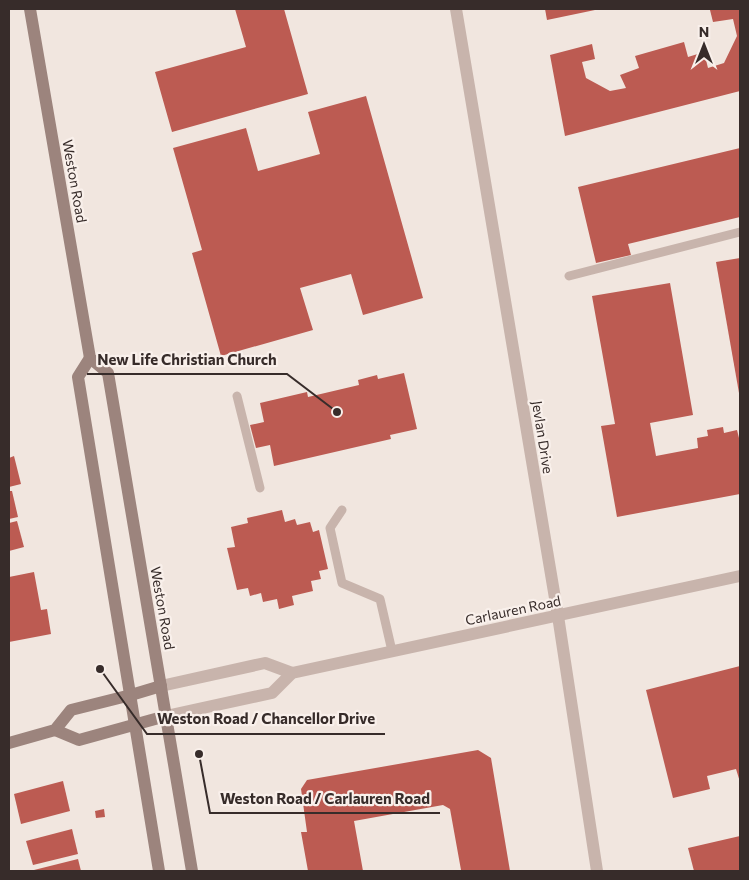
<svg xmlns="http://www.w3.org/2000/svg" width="749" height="880" font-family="Commissioner,sans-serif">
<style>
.building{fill:#bc5b52}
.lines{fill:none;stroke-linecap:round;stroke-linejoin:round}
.lane{stroke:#c8b4ac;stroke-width:9}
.street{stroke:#c8b4ac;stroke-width:12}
.secondary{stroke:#9c847d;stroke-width:12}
.labels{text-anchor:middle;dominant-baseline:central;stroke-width:4.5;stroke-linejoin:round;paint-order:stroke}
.street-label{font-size:14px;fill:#372c2a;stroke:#f9f0eb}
.leader{fill:none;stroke:#372c2a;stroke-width:2}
.callout-dot{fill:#372c2a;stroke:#f9f0eb;stroke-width:2}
.callout-label{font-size:15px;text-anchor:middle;font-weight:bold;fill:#372c2a;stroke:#f9f0eb;stroke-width:4.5;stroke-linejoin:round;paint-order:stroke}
</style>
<rect width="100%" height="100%" fill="#f1e6df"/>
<g class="building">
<path d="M235,9H284L308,94L172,132L155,72L246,47Z"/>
<path d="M545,9H595V10L547,20Z"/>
<path d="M714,9H740V91L565,136L550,55L592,44L595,59L582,62L586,78L610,91L626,88L620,75L639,68L635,56L684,42L688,57L704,52L708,68L724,63L737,36L733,19L713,22L710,10Z"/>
<path d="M366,96L423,298L363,315L351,274L300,288L313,330L221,356L192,253L202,250L173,148L246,128L258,171L320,154L308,112Z"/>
<path d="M740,148V217L628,244L631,255L596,263L578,187Z"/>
<path d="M740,258V393H739L716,262Z"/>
<path d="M670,283L693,415L650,423L656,456L698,448L697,438L708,436L707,430L723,427L724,433L737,430L739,438H740V494L617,517L601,426L615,424L592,296Z"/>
<path d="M404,373L417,429L390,435L391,439L274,466L270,445L256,448L250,425L264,422L260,403L307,392L308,397L359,385L358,380L377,375L378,379Z"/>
<path d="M14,456L21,484L9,487V458Z"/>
<path d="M9,491H12L18,517L9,519Z"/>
<path d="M282,510L285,522L295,519L297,525L310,522L313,532L319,530L328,569L319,571L321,579L311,581L313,591L292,596L294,605L279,609L277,599L263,602L261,593L250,596L248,588L237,590L227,548L235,547L231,527L248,523L247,518Z"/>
<path d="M17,521L24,547L9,551V523Z"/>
<path d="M34,572L41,610L47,609L51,634L9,642V577Z"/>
<path d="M740,666V782L736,769L707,776L710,789L673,798L646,690Z"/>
<path d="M478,750L491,758L510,871H459L461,870L450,809L443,805L354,821L363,871H308L301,832H307L301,789L307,780Z"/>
<path d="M63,781L70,811L21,824L14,794Z"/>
<path d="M104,809L105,817L96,818L95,811Z"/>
<path d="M72,829L78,854L33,865L26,841Z"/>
<path d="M740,836V871H694L688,848Z"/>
<path d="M78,859L81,871H30Z"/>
</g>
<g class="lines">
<g class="lane">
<path d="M569,276L740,232"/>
<path d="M237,396L260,488"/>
<path d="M342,510L330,528L342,583L380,599L392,651"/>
</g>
<g class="street">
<path d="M456,9L558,616L597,871"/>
<path d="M161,686L265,663L292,673"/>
<path d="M166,716L272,693L292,673L740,576"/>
</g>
<g class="secondary">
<path d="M30,9L90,358L108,373L192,871"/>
<path d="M90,358L78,377L159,871"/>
<path d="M55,730L79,740L166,716"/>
<path d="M9,743L55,730L71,710L131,695L161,686"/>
</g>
</g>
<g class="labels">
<g class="street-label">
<text transform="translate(75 181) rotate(80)">Weston Road</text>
<text transform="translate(543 437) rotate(81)">Jevlan Drive</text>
<text transform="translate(163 608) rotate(80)">Weston Road</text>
<text transform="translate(513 610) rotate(-12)">Carlauren Road</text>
</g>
</g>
<path class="leader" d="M337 412L287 374H87M100 669L147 734H385M199 754L210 813H440"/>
<g class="callout-dot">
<circle cx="337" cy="412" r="5"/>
<circle cx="100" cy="669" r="5"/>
<circle cx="199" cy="754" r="5"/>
</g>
<g class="callout-label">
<text x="187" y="365">New Life Christian Church</text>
<text x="266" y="724">Weston Road / Chancellor Drive</text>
<text x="325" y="804">Weston Road / Carlauren Road</text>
</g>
<rect width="749" height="880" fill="none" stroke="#372c2a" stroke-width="20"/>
<g transform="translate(704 45)" stroke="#f9f0eb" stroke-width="4" paint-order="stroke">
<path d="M0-4L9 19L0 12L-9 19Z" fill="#372c2a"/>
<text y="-8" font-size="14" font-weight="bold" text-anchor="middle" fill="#372c2a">N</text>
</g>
</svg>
